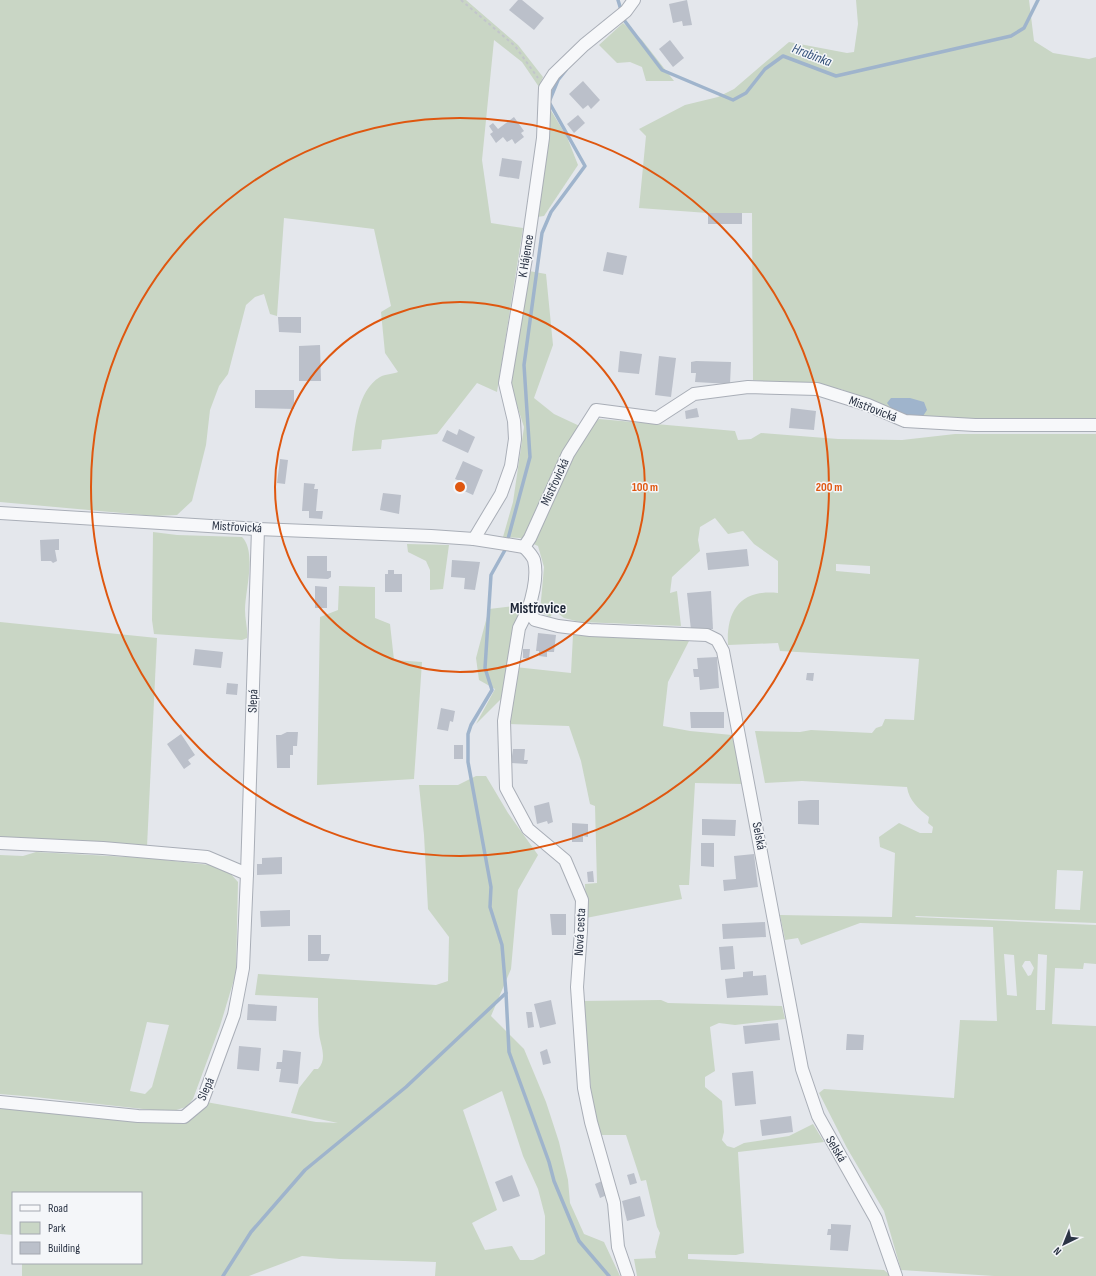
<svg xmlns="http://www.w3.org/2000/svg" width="1096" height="1276" font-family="'Sofia Sans Condensed',sans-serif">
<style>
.green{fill:#c9d6c5;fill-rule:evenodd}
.water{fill:#9fb4cc}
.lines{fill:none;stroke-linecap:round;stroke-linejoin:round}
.stream{stroke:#9fb4cc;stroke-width:3.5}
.building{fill:#bbc0ca}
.minor-casing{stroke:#a9aeb7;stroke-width:14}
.path{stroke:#c2c5cb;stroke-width:2;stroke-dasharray:3 3;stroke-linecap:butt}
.minor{stroke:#f7f8fa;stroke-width:12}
.ring{fill:none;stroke:#df570f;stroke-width:2}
.labels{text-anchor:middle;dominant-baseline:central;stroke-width:3;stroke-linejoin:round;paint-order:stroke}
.street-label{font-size:13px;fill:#2b3445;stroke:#f4f6f9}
.water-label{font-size:14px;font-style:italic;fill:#34527a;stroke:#f4f6f9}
.quarter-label{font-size:15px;font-weight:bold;fill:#1d2536;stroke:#f4f6f9}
.centre{fill:#df570f;stroke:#f4f6f9;stroke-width:2}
.ring-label{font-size:12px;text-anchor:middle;font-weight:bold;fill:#df570f;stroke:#f4f6f9;stroke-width:3;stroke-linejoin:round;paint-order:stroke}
</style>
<rect width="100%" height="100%" fill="#e4e7ec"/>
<g class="green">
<path d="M0,0H466L518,45L543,77L539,87L522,62L494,40L482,160L491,223L523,228L497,392L477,383L437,434L382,440L381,449L352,451C355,427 357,391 380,377C385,374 393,374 398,372L385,353L381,312L391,306L374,229L284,218L277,316L270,314L264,294L255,297L246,305L228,374L219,386L210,410L206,445L192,501L177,515L155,516L0,502Z"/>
<path d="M856,0H1029L1034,41L1053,53L1089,59L1096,57V420L972,421L933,418L893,412L841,389L753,380L752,213H708L639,208L646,136L639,129L685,105L718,97L734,89L789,42L847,53L854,52L858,24Z"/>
<path d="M623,23L642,40L674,81H646L642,67L630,62L617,63L599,45Z"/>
<path d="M547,104L567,137L578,165L544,216L537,217Z"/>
<path d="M529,271L546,274L553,345L534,398L554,414L586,429L599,419L735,431L738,440L751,439L761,433L838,439L902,440L955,434H1096V923L916,916L915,917L1096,925V964L1084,963L1083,969L1055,968L1052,1024L1096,1026V1276H994L901,1270L884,1211L847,1148L819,1093L824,1089L954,1098L960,1020L997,1021L993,927L860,923L801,945L798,938L785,940L780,915L892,917L895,853L880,847L879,837L899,823L920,833H932L933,827L928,823L929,817C919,809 909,801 907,787L802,781L765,783L755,731L800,732L811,730L872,733L876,728L882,726L885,719L914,720L919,659L780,651L778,643L728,645C726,610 741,589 778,593V561L754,544L743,531L728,534L715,518L700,527L698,540L700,551L672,577L670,593L677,591L681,626L580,622L564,618L555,611L550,617L540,612L544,567L538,546L520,538L503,537L513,502L524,427L511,387ZM836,564L870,566V574L836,571ZM1057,870L1083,871L1080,910L1055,909ZM1004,954L1014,955L1017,996L1007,995ZM1038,954L1047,955L1045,1010H1036ZM1025,961H1030L1034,968L1031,975L1028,976L1022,966Z"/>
<path d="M153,532L177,535L242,537C257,552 245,591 245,610C245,620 248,629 247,638L242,640L154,634L152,620Z"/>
<path d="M407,544L449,545L443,589L430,590V570L426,561L408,552Z"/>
<path d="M339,586L375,587V618L390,624L394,660L422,662L414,779L317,785L320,617L338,610Z"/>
<path d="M514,606L519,613L514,625L501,699L476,724L495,689L479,680L476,658L489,609Z"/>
<path d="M0,622L157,638L147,847L0,838Z"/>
<path d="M573,635L689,641L668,682L663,726L690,731L732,735L743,784L695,783L689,885H679L682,899L586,918L585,884L597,883L595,806L590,804L581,761L569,726L508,724L515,667L571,673Z"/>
<path d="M476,776H486L508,813L538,855L518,890L511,969L491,1016L524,1049L546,1102L559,1142L568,1180L570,1203L584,1234L604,1242L620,1276H435L436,1262L340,1259L302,1256L249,1276H22V1263H141V1193H13V1235L0,1234V1108L184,1124L206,1102L316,1122L338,1123L291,1113L299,1088L314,1069H318C328,1058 320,1045 319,1033C318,1021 318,1009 318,998L255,995L258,974L436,985L448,981L449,937L428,909L424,835L419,785H458ZM502,1091L523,1156L538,1189L545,1216V1254L533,1260H520L512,1246L485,1250L472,1223L497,1210L463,1110Z"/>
<path d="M36,852L147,858L210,865L228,871L238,882L236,973L220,1026L193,1099L186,1107L170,1112L35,1097L0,1094V855L23,856ZM147,1022L169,1025L152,1087L145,1094L130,1091Z"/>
<path d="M661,1000L668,1003L782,1006L785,1019L735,1025L719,1023L710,1027L715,1071L705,1077V1087L722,1101L724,1132L722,1140L727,1146L734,1148L744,1143L789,1136L813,1124L824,1142L738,1152L744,1253L736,1255L688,1254V1259L884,1270L891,1276H637L634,1259L656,1258L655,1252L660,1233L657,1227L646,1180L641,1181L626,1135H599L593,1106L581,1001Z"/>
</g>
<path class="water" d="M891,398H910L924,402L927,410L923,416C906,417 897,418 887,403Z"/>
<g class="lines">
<g class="stream">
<path d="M618,0L624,20L662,70L733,100L746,93L765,69L783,56L836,76L1011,36L1024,28L1038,0"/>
<path d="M506,993L509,1052L549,1162L554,1181L579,1241L609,1276"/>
<path d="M223,1276L251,1232L305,1170L406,1087L506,993L502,945L490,907L491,887L468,762V734L471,725L492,690L485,668L491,575L505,550L530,457L524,365L542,233L551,212L585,166L549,102L558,80L566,70"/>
</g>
</g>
<g class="building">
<path d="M518,0H522L544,18L534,30L509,10Z"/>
<path d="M687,0L692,25L683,26L682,21L673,23L669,4Z"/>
<path d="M670,40L684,58L673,67L659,49Z"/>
<path d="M583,81L600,100L591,109L588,105L583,109L569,94Z"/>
<path d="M578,115L585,123L574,133L567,124Z"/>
<path d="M514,117L524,131L521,133L524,137L515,144L512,139L507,142L503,137L496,143L490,134L493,132L489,126L493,123L498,129Z"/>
<path d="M502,158L522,161L519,179L499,176Z"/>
<rect x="708" y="213" width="34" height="11"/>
<path d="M607,252L627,256L623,275L603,271Z"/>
<path d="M278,317H301V333L279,332Z"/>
<path d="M320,345L321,381H299V346Z"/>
<path d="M620,351L642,354L639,374L618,372Z"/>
<path d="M659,356L676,358L671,397L655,395Z"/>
<path d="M696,361L731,362L730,384L695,382L696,373H691V362Z"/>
<path d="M255,390H294V409L255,408Z"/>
<path d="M697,408L699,417L686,419L685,411Z"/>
<path d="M791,408L816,411L814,430L789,428Z"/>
<path d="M459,429L475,437L468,453L442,441L447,430L457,435Z"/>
<path d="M280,459L288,460L285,484L277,483Z"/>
<path d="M463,461L483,470L473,495L462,490L465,483L455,479Z"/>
<path d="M304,483L315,484L314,489H318L316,511H323L322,519L309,518V511H302Z"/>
<path d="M383,493L401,495L399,514L380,510Z"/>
<path d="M59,539V550H55L57,561L53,563L51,561H41L40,540Z"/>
<path d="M747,549L749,566L708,570L706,553Z"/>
<path d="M307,556H327V571H331V577L328,579L307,578Z"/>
<path d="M452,560L480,562L475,590L464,589L465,578L451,577Z"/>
<path d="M388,570H394V574H402V592H385V574H388Z"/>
<path d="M315,586L327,587V608H315Z"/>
<path d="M711,591L713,629L691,630L687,593Z"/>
<path d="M538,633L556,635L554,652H547V657L539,656V651H536Z"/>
<path d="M195,649L223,652L221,668L193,665Z"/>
<path d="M523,649H530L529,659L523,658Z"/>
<path d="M717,657L719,688L700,690L699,677H694L693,669H698L697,658Z"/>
<path d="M807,673H814L813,681L806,680Z"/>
<path d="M227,683L238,684L237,695L226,694Z"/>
<path d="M441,708L455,711L453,722L450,721L448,731L437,729Z"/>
<path d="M690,712H724V728H691Z"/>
<path d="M287,732H298L297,746H293V755H290V768H277L276,735H281Z"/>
<path d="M181,734L195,755L188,760L191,764L184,769L167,744Z"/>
<rect x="454" y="745" width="9" height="14"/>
<path d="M513,749H525L524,760H528L527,764L511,763Z"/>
<path d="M810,800H819V825L798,824V801Z"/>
<path d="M549,802L553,822L548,824L547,821L537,824L534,806Z"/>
<path d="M702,819L736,820L735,836L702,835Z"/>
<path d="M572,823L588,824V837L583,836V842H572Z"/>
<path d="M701,843H714V867L701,866Z"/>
<path d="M754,854L758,887L724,891L723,880L736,879L734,856Z"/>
<path d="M282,857V874L257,875V864H262V858Z"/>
<path d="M593,871L594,882H588L587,872Z"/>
<path d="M290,910V926L261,927L260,911Z"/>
<path d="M550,914H566V935H552Z"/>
<path d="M765,922L766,937L723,939L722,924Z"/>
<path d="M308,935H321V954H330L328,961H308Z"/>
<path d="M733,946L735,969L721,970L719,947Z"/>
<path d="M753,971V976L766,975L768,995L727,998L725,979L743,977V972Z"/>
<path d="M551,1000L556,1024L540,1028L534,1004Z"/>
<path d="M248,1004L277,1006L276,1021L247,1020Z"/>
<path d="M526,1012H532L534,1027L528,1028Z"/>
<path d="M778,1023L780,1040L745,1044L743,1026Z"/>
<path d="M847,1034L864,1035L863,1050H846Z"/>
<path d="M239,1046L261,1048L259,1071L237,1069Z"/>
<path d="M547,1049L551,1063L543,1065L540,1052Z"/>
<path d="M283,1050L301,1052L298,1084L279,1082L281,1069H276L277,1062H282Z"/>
<path d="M753,1071L756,1104L735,1106L732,1073Z"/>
<path d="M791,1116L793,1132L762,1136L760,1120Z"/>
<path d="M634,1173L637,1183L630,1185L627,1175Z"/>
<path d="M512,1175L520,1196L503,1202L495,1182Z"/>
<path d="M602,1181L607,1195L600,1198L595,1184Z"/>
<path d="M640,1196L645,1216L627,1221L622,1201Z"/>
<path d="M831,1224L851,1225L848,1251L830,1250L831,1235H827L828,1229H831Z"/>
</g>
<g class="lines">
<defs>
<g id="minor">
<path d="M0,513L258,529L431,536L474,539L524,547"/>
<path d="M474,539L501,494L511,466L515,439L514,421L505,383L526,258L543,138L545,88L554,74L584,45L626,11L634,0"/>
<path d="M524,547C527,550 532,555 534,560C538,576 533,595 528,610L535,620L558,626L590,630L707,635L717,640L723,651L802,1069L818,1116L876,1219L896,1276"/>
<path d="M524,547L530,538L568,454L596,410L657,418L694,394L748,387L817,389L868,405L905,421L975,425H1096"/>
<path d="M528,610L519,628L504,721L506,788L528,829L565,860L582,900L581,931L577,987L584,1088L591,1122L614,1203L618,1247L628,1276"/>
<path d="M0,843L103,848L207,857L247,874L243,968L234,1015L202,1102L184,1117L138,1116L0,1102"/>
<path d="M247,874L258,529"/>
</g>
</defs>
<use href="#minor" class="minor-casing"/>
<path class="path" d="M461,0L515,46L538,78"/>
<use href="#minor" class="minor"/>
</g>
<g class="ring">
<circle cx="460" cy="487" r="185"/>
<circle cx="460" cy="487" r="369"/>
</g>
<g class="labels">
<g class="street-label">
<text transform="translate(526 256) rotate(-81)">K Hájence</text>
<text transform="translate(873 409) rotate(21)">Mistřovická</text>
<text transform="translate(555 482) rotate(-65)">Mistřovická</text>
<text transform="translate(237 527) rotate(3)">Mistřovická</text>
<text transform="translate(253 701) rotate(-88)">Slepá</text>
<text transform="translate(759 836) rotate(79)">Selská</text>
<text transform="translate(580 932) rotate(-87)">Nová cesta</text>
<text transform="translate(206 1089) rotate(-66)">Slepá</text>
<text transform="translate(836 1149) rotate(59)">Selská</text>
</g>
<g class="water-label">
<text transform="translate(812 55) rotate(21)">Hrabinka</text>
</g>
<g class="quarter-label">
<text x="538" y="608">Mistřovice</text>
</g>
</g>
<circle cx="460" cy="487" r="6" class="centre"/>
<g class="ring-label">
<text x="645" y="491">100 m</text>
<text x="829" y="491">200 m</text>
</g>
<rect x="12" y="1192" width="130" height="72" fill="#f4f6f9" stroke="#a4a8b1"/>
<rect x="20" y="1205" width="20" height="6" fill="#f7f8fa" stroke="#a4a8b1"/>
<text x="48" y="1212" font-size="12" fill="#2b3445">Road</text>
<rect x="20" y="1222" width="20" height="12" fill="#c9d6c5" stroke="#a4a8b1"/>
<text x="48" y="1232" font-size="12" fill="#2b3445">Park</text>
<rect x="20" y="1242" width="20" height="12" fill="#bbc0ca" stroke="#a4a8b1"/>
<text x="48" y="1252" font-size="12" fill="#2b3445">Building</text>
<g transform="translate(1064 1244) rotate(223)" stroke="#f4f6f9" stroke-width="3" paint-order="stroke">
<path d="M0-3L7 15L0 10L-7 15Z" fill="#2b3445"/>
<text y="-6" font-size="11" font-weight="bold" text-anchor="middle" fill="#2b3445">N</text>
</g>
</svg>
